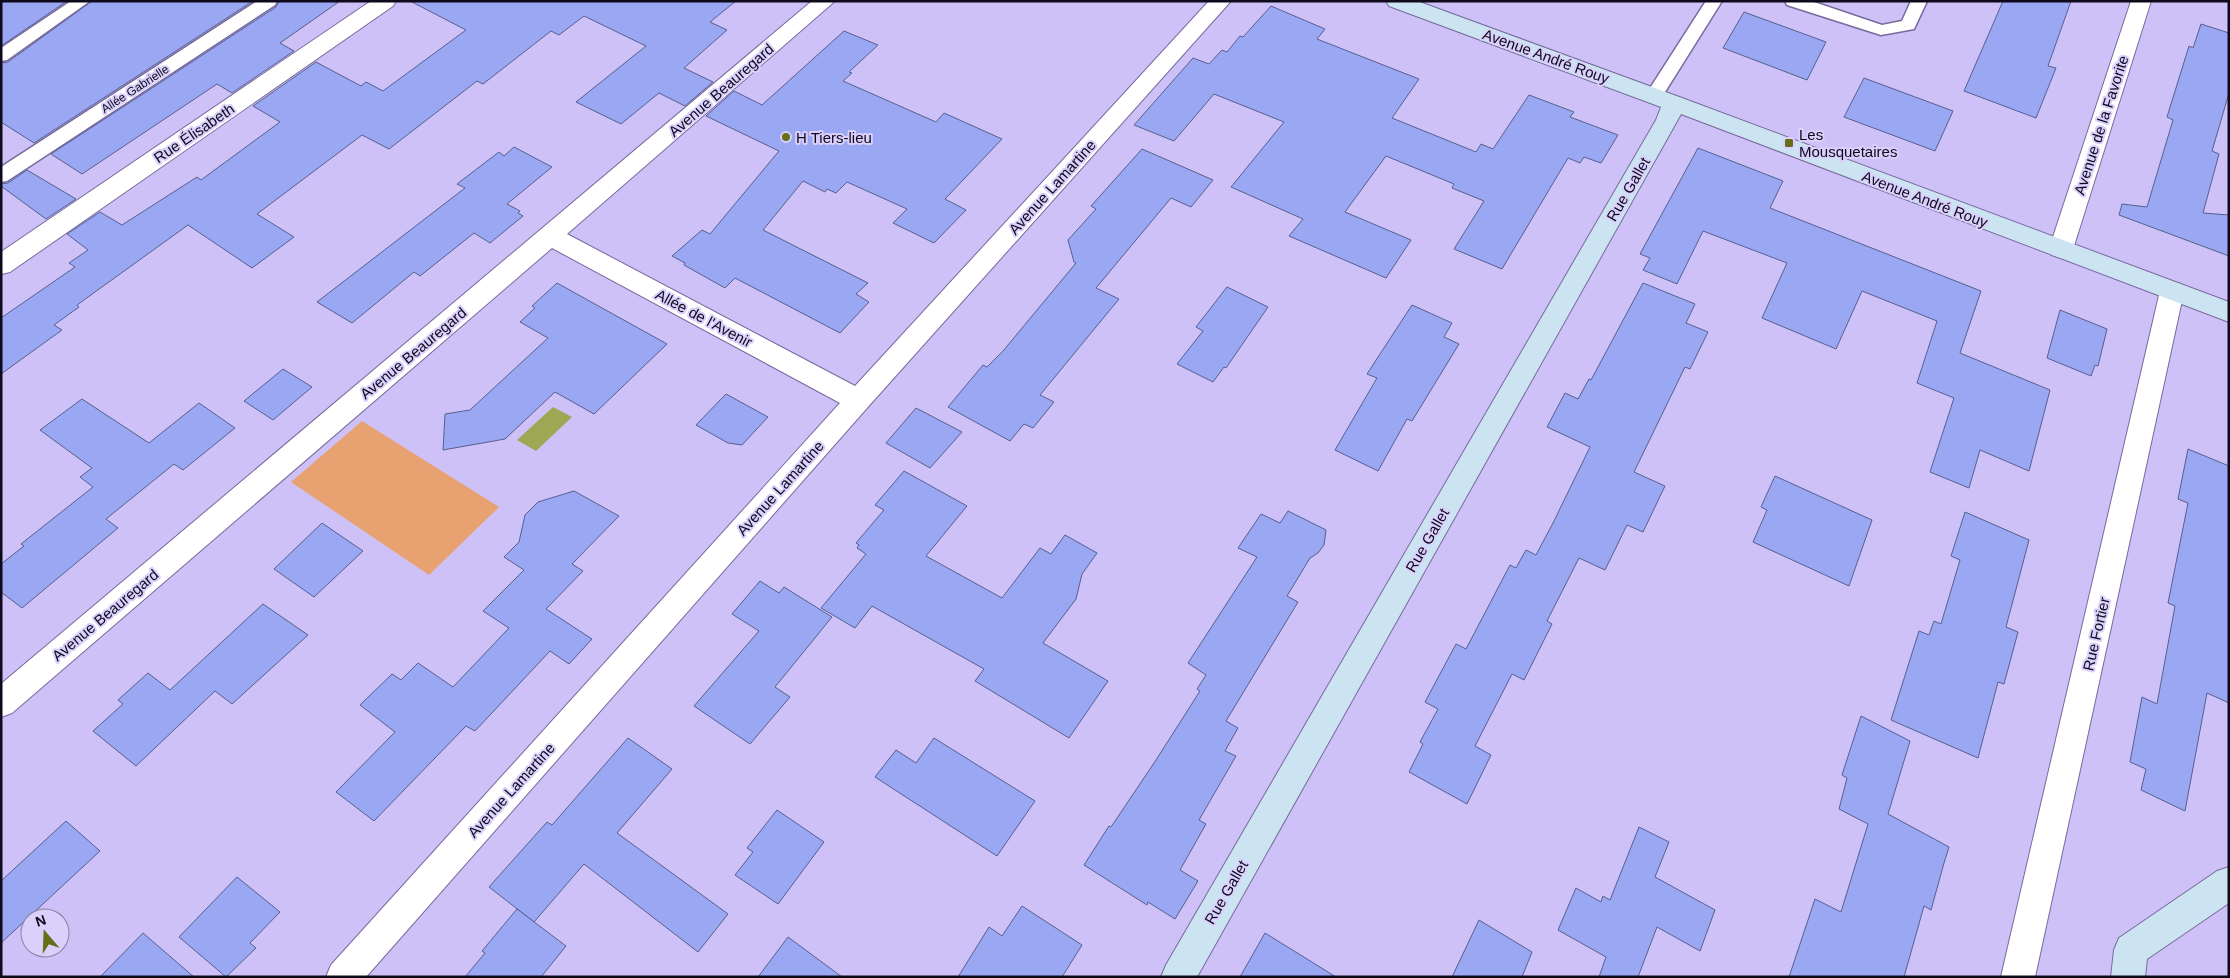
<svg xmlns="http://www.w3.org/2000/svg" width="2230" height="978" font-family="Helvetica,sans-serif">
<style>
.green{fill:#e8a271}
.water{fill:#9da854}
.building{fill:#9aa7f3;stroke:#575f8f}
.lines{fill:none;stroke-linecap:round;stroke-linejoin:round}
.lane-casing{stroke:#776a9c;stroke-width:3}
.street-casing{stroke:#776a9c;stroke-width:2}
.secondary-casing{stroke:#776a9c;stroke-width:2}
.lane{fill:#fff;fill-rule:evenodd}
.street{fill:#fff;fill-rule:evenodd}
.secondary{fill:#cce4f2;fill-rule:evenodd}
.poi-dot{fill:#666f17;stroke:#dad0fc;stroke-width:2}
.labels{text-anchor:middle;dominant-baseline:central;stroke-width:4;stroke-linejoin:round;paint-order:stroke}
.far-street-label{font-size:12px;fill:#0e091b;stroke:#dad0fc}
.street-label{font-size:15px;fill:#0e091b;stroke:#dad0fc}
.poi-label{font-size:15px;fill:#0e091b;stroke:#dad0fc;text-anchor:start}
</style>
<rect width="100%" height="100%" fill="#cec1f8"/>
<path class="green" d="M362,421L499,507L429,575L291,482Z"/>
<path class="water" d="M553,407L572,417L536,451L517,440Z"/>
<g class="building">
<path d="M1,1H67L1,46Z"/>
<path d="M92,1H253L34,143L1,122V63L8,62Z"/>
<path d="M279,1H340L280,43L294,51L232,93L217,84L82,174L51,154L276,7Z"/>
<path d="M410,1H736L710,22L727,30L684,68L713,82L685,106L659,93L621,124L576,102L646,46L584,16L559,35L551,31L483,84L477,81L389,149L362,135L257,214L294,237L252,268L188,225L77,305L79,307L54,325L62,330L1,374V318L75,267L69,263L88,250L67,234L100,212L122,225L197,177L201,180L280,122L253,106L316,62L361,86L366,82L383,91L466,30Z"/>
<path d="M2003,1H2071L2048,66L2056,68L2036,118L1964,91Z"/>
<path d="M1271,6L1325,29L1317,39L1419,79L1392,118L1476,152L1481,144L1493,149L1529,95L1574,112L1570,117L1618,135L1601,163L1584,157L1580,163L1568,158L1502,269L1454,249L1484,201L1452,188L1454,184L1386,156L1345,212L1411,240L1386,278L1289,236L1303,219L1231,187L1284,122L1214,94L1174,141L1134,125L1193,58L1209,64L1222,50L1227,52L1240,36L1243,37Z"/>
<path d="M1744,12L1826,42L1807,80L1723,48Z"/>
<path d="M2201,24L2229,33V93L2212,151L2219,154L2203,213L2229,215V256L2119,215L2122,204L2147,207L2173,120L2167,117L2189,46L2193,48Z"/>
<path d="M844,31L878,45L849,72L852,73L843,81L936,122L944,113L1002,139L945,199L966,210L934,243L893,223L907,209L847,182L836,193L827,189L825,192L803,181L763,230L868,283L856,294L869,302L840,333L735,278L725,288L684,265L685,263L672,256L702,230L710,234L779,151L706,116L734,91L762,105Z"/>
<path d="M1864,78L1953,111L1935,151L1844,117Z"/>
<path d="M514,147L552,167L507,204L520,211L518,213L523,216L490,243L474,233L420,276L414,272L352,323L317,302L465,188L457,184L499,152L504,156Z"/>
<path d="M1698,148L1783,181L1770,208L1981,291L1960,353L2050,390L2029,471L1980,450L1969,488L1930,472L1954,398L1917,383L1937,321L1862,291L1836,349L1762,318L1787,263L1703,231L1677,284L1643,270L1650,258L1640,254Z"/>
<path d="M1142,149L1213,180L1191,207L1171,198L1096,288L1119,299L1040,395L1054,402L1033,428L1024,424L1010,441L948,407L983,365L987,367L1003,351L1076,263L1074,262L1068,240L1096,209L1091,206Z"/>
<path d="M27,170L76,199L46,219L1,186V184L8,183Z"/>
<path d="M557,283L667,344L594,414L555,392L505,439L443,450L445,414L470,410L548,338L520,322L535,308L532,306Z"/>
<path d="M1643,283L1695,304L1686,323L1708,332L1690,369L1685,367L1634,472L1665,486L1643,532L1627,525L1605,570L1579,558L1547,621L1552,624L1524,680L1512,674L1475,746L1491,755L1467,804L1409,772L1423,744L1420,742L1438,709L1425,702L1456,644L1466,649L1510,565L1516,568L1526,550L1536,555L1553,523L1590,447L1547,427L1565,393L1578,399L1589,379L1591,380Z"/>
<path d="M1227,287L1268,307L1226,368L1224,367L1213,382L1177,364L1203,331L1196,327Z"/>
<path d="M1412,305L1452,323L1444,337L1459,344L1412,421L1407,419L1378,471L1335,450L1377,378L1367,374Z"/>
<path d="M2060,310L2107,329L2098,366L2095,365L2091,376L2047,358Z"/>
<path d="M283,369L312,387L273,420L244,401Z"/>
<path d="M726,394L768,417L742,445L728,443L696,425Z"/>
<path d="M82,399L149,443L199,403L235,428L183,470L174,464L106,519L118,528L22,608L1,592V564L24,546L21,544L93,487L80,477L92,468L40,430Z"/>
<path d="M916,408L962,432L930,468L886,443Z"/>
<path d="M2188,449L2229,466V703L2207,693L2185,811L2141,790L2146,769L2130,762L2142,697L2157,704L2175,606L2168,603L2188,503L2178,499Z"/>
<path d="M904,471L967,506L926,556L1002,598L1040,548L1051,554L1065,535L1097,553L1082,574L1076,599L1043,643L1108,681L1069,738L975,681L984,669L872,606L855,628L821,608L866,554L857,548L859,545L856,543L884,510L875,505Z"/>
<path d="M1775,476L1872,520L1849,586L1753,542L1767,510L1761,507Z"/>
<path d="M574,491L619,516L572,564L583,571L546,609L592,639L569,664L550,651L475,731L466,726L374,821L336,792L395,732L360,705L392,674L401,680L418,663L453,687L509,628L483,611L524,570L504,557L519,542L525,515L538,502Z"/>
<path d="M1288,511L1326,530L1324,545L1318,553L1310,558L1287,596L1298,602L1226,721L1238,728L1225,751L1236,756L1199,820L1206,824L1180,870L1198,881L1175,919L1148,902L1147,905L1084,865L1109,826L1111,827L1156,760L1200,691L1197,689L1206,675L1188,663L1257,557L1238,548L1261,514L1280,523Z"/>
<path d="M1965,512L2029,540L2006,627L2018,632L2004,684L1998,682L1978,758L1891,720L1919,631L1929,635L1934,621L1941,624L1960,560L1951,556Z"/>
<path d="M322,523L363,551L314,597L274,569Z"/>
<path d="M760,581L779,593L784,587L832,617L775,687L790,697L750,744L694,706L759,631L732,614Z"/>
<path d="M263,604L308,635L232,704L215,691L136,766L93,731L123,704L118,700L148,673L170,690Z"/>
<path d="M1861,716L1910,741L1888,814L1949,847L1944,863L1931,910L1924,906L1904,977H1789L1815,899L1841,912L1868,824L1839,809L1847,778L1842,775Z"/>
<path d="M628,738L672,769L617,833L728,914L698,952L584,864L534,922L489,887L547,822L552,825Z"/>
<path d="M934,738L1035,801L997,856L875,777L896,750L916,763Z"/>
<path d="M777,810L824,842L778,904L735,875L753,852L747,848Z"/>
<path d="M66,821L100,851L1,943V881Z"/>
<path d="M1639,827L1669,842L1655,877L1715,910L1700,951L1657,927L1638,977H1599L1606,957L1558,930L1576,888L1601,902L1603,896L1610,900Z"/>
<path d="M237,877L280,912L250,943L256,948L226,977L179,937Z"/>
<path d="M1022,906L1082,945L1062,977H958L989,927L1002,936Z"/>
<path d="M517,909L566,946L541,977H465L485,953L482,951Z"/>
<path d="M1479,920L1532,952L1522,977H1452Z"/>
<path d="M143,933L194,977H100Z"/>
<path d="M1265,933L1336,977H1240Z"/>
<path d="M788,937L842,977H758Z"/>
</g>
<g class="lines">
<defs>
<g id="lane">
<path d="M71,1H90L7,60L1,61V48Z"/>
<path d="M257,1H277L275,5L7,181L1,182V167Z"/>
<path d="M1706,1H1722L1660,100L1654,102L1648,100L1645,96Z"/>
<path d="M1785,1H1811L1882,25L1902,21L1911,1H1927L1914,29L1881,35L1787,5Z"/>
</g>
<g id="street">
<path d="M371,1H396L393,6L10,272L1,274V252Z"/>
<path d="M812,1H835L567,234L855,386L1209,1H1231L867,408L366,977H326L331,965L840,403L552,248L12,713L1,717V684Z"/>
<path d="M2131,1H2151L2073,249L2070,255L2061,258L2052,255L2049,249Z"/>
<path d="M2172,282L2181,284L2184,291L2035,977H2001L2160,291L2163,284Z"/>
</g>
<g id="secondary">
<path d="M1386,1H1417L1682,98L2229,302V322L1681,114L1197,977H1161L1166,965L1656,120L1661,107L1389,6Z"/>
<path d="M2229,867V903L2147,959L2145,977H2111L2114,950L2119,938L2217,871Z"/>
</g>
</defs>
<use href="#lane" class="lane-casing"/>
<use href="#street" class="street-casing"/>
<use href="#secondary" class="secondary-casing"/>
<use href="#lane" class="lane"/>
<use href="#street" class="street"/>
<use href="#secondary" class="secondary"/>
</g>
<g class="poi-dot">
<circle cx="786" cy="137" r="5"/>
<rect x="1784" y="138" width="10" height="10" rx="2.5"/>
</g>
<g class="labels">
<g class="far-street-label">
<text transform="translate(135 89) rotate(-33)">Allée Gabrielle</text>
</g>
<g class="street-label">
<text transform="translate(1546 56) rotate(20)">Avenue André Rouy</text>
<text transform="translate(721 90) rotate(-41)">Avenue Beauregard</text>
<text transform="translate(2101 125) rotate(-72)">Avenue de la Favorite</text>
<text transform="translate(194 133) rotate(-34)">Rue Élisabeth</text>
<text transform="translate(1052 187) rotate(-48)">Avenue Lamartine</text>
<text transform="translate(1628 189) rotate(-60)">Rue Gallet</text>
<text transform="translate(1925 199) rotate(21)">Avenue André Rouy</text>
<text transform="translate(704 318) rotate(28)">Allée de l'Avenir</text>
<text transform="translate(413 353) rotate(-40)">Avenue Beauregard</text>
<text transform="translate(780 488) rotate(-48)">Avenue Lamartine</text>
<text transform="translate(1427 540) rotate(-60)">Rue Gallet</text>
<text transform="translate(105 615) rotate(-40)">Avenue Beauregard</text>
<text transform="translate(2096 634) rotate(-77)">Rue Fortier</text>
<text transform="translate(511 790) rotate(-48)">Avenue Lamartine</text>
<text transform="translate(1226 892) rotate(-60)">Rue Gallet</text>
</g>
<g class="poi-label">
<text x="1799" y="134">Les<tspan x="1799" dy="17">Mousquetaires</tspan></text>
<text x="796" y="137">H Tiers-lieu</text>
</g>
</g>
<rect width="2230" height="978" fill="none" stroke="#0e091b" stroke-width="5"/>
<g transform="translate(45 933) rotate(341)"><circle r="24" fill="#dad0fc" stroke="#8880a2"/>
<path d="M0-4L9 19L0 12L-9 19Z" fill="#666f17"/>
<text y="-8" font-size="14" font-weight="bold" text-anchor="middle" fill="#0e091b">N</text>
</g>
</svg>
